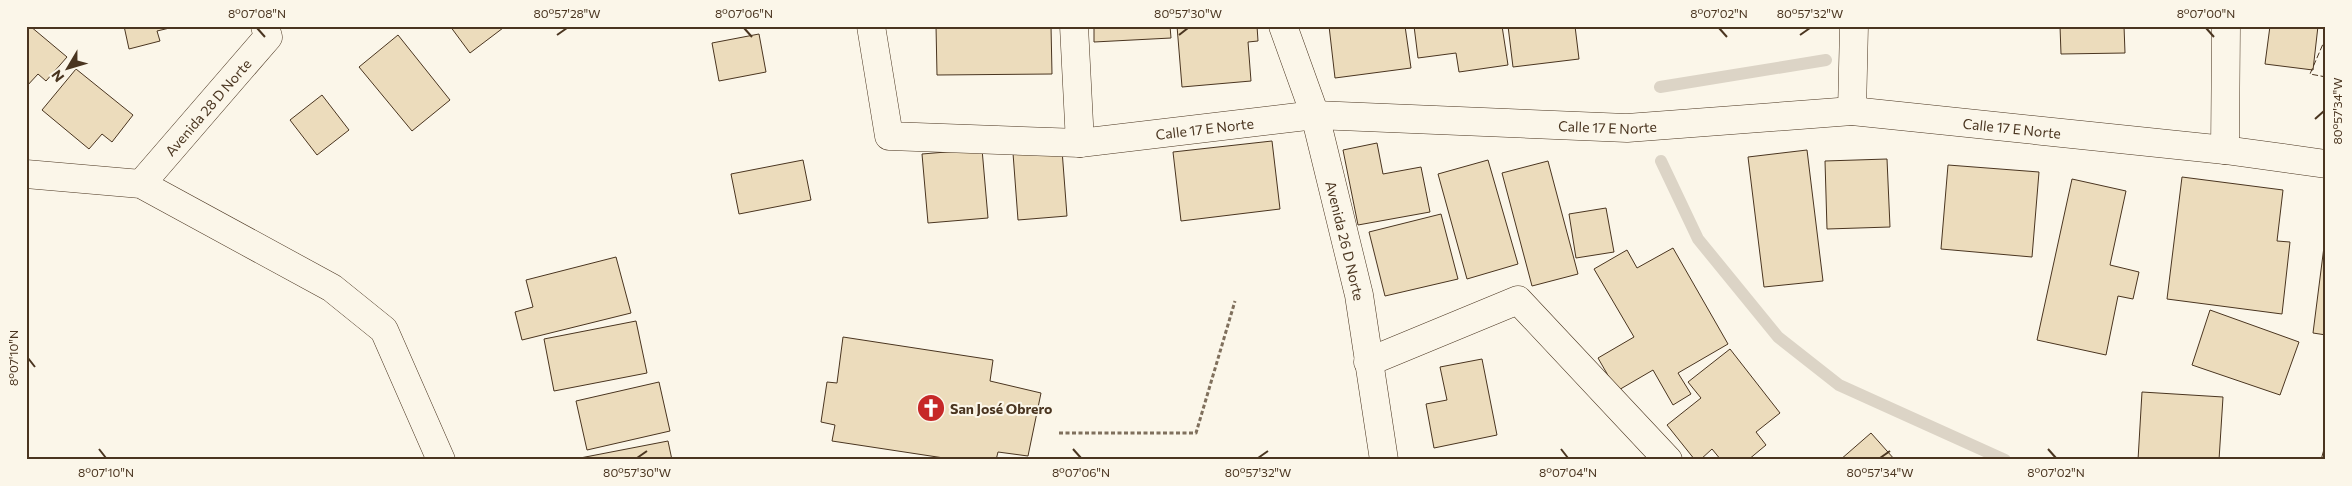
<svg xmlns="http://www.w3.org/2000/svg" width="2352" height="486" font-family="Commissioner,sans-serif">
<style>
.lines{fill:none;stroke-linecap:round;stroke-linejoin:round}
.stream{stroke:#dcd4c6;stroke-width:12}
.building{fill:#ecdcbc;stroke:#4a3520}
.minor-casing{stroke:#4a3520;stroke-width:29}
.path{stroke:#7f6f5c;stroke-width:3;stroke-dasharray:4 2.5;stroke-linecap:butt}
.minor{stroke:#fbf6e9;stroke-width:28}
.fence{stroke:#4a3520;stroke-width:1;stroke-dasharray:6 2.5;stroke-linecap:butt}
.ticks{fill:none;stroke:#4a3520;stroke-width:2}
.labels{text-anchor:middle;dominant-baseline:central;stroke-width:4;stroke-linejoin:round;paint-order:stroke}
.street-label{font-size:14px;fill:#4a3520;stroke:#fbf6e9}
.poi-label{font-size:14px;font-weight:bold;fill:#4a3520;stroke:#fbf6e9;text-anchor:start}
.neatline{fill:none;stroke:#4a3520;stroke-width:2}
.ticks-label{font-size:12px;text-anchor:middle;fill:#4a3520}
</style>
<rect width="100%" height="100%" fill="#fbf6e9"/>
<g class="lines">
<g class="stream">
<path d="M1660,87L1826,60"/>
<path d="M1661,161L1698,239L1778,337L1839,385L2005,460"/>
</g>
</g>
<g class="building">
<path d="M26,26H30L67,57L46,81L38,74L26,87Z"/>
<path d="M124,26H178L157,31L160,41L129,49Z"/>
<path d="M450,26H502L503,28L470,53Z"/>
<path d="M936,26H1051L1052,74L937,75Z"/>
<path d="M1094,26H1170L1171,38L1094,42Z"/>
<path d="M1177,26H1257L1258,41L1248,42L1251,81L1182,87Z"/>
<path d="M1329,26H1405L1411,68L1335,78Z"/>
<path d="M1414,26H1502L1508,65L1459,72L1456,53L1418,58Z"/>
<path d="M1508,26H1575L1579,59L1513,67Z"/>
<path d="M2060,26H2124L2125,53L2061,54Z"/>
<path d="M2270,26H2318L2313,70L2265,64Z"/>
<path d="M759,34L766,72L719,81L712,43Z"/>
<path d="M398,35L450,100L412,131L359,67Z"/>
<path d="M76,69L133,115L112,142L102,134L89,149L42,110Z"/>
<path d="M322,95L349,130L317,155L290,120Z"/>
<path d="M1272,141L1280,209L1181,221L1173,152Z"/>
<path d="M1377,143L1383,174L1421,167L1430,212L1358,225L1343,150Z"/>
<path d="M982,149L988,218L928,223L922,154Z"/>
<path d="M1062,150L1067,216L1018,220L1013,153Z"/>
<path d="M1807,150L1823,281L1764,287L1748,157Z"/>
<path d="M1887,159L1890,227L1827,229L1825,161Z"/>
<path d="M803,160L811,200L739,214L731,174Z"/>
<path d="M1488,160L1518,264L1467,279L1438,174Z"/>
<path d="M1548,161L1578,274L1532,286L1502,173Z"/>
<path d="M1948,165L2039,172L2032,257L1941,249Z"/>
<path d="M2182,177L2283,190L2277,241L2290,242L2282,314L2167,299Z"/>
<path d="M2072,179L2126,191L2110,265L2139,272L2133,299L2118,296L2106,355L2037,340Z"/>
<path d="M1606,208L1614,252L1576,258L1569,214Z"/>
<path d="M1441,214L1458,279L1385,296L1369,232Z"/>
<path d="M2326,231V335L2313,333Z"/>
<path d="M1673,248L1728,344L1678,373L1691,394L1673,405L1653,370L1617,391L1598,358L1634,337L1594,269L1627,250L1637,268Z"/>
<path d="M616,257L631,313L522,340L515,312L533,307L526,280Z"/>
<path d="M2210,310L2299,342L2280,395L2192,365Z"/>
<path d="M636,321L647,373L554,391L544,339Z"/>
<path d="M843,337L993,360L990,381L1041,393L1028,456L998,452L996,460H957L832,441L835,425L821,422L827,382L837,383Z"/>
<path d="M1730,349L1780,413L1756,432L1766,445L1748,460H1721L1712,449L1700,460H1695L1667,425L1701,398L1688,382Z"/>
<path d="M1482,359L1497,435L1434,448L1426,404L1447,400L1440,367Z"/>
<path d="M659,382L670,431L587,450L576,401Z"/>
<path d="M2142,392L2223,397L2219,460H2138Z"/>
<path d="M1871,433L1895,460H1840Z"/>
<path d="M668,441L672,460L575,459Z"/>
<path d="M2326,442V460H2321Z"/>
</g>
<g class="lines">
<defs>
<g id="minor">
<path id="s1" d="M871,26L889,136L1080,143L1315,115L1627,128L1852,111L2225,150L2326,164"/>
<path d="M1074,26L1080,143"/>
<path id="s2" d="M1283,26L1315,115L1359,295L1384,460"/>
<path d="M1852,111L1854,26"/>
<path d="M2225,150L2226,26"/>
<path d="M26,174L141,184L332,288L384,330L441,460"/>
<path id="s3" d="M141,184L268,37L265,26"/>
<path d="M1368,362L1518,300L1668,460"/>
</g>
</defs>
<use href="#minor" class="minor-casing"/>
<path class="path" d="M1059,433H1196L1235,301"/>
<use href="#minor" class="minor"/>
<path class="fence" d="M2326,37L2310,74L2326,77"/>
</g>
<path class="ticks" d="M257,28L265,37M744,28L752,37M1719,28L1727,37M2206,28L2214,37M557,35L567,28M1179,35L1188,28M1800,35L1810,28M2315,119L2324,111M28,358L35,367M99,449L106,458M1073,449L1081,458M1561,449L1568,458M2048,449L2056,458M637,458L647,451M1258,458L1268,451M1880,458L1890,451"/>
<defs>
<symbol id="church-disc" viewBox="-11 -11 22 22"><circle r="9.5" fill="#c62828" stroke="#fbf6e9"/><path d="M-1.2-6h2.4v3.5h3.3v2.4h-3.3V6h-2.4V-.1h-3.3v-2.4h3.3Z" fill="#fff"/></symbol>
</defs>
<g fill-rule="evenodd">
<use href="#church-disc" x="915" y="392" width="32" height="32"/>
</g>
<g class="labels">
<g class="street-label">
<text stroke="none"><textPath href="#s3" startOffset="102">Avenida 28 D Norte</textPath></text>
<text stroke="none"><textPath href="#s1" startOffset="832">Calle 17 E Norte</textPath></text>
<text stroke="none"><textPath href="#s1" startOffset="428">Calle 17 E Norte</textPath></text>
<text stroke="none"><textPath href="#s1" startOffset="1238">Calle 17 E Norte</textPath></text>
<text stroke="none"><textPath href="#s2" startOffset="224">Avenida 26 D Norte</textPath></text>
</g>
<g class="poi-label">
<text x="950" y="408">San José Obrero</text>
</g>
</g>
<rect width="2352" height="486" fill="none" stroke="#fbf6e9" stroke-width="55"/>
<g transform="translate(68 68) rotate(232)" stroke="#fbf6e9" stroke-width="4" paint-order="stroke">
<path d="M0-4L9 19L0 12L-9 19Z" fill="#4a3520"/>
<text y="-8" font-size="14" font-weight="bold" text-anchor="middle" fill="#4a3520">N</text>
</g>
<rect x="28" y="28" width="2296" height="430" class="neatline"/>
<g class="ticks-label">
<text x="257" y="18">8°07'08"N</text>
<text x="567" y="18">80°57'28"W</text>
<text x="744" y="18">8°07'06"N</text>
<text x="1188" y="18">80°57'30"W</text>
<text x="1719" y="18">8°07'02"N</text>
<text x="1810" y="18">80°57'32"W</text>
<text x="2206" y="18">8°07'00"N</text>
<text transform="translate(2338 111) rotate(-90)" y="4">80°57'34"W</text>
<text transform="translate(14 358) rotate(-90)" y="4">8°07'10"N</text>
<text x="106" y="477">8°07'10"N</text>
<text x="637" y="477">80°57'30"W</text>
<text x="1081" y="477">8°07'06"N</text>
<text x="1258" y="477">80°57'32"W</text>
<text x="1568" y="477">8°07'04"N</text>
<text x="1880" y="477">80°57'34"W</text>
<text x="2056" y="477">8°07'02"N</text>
</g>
</svg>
